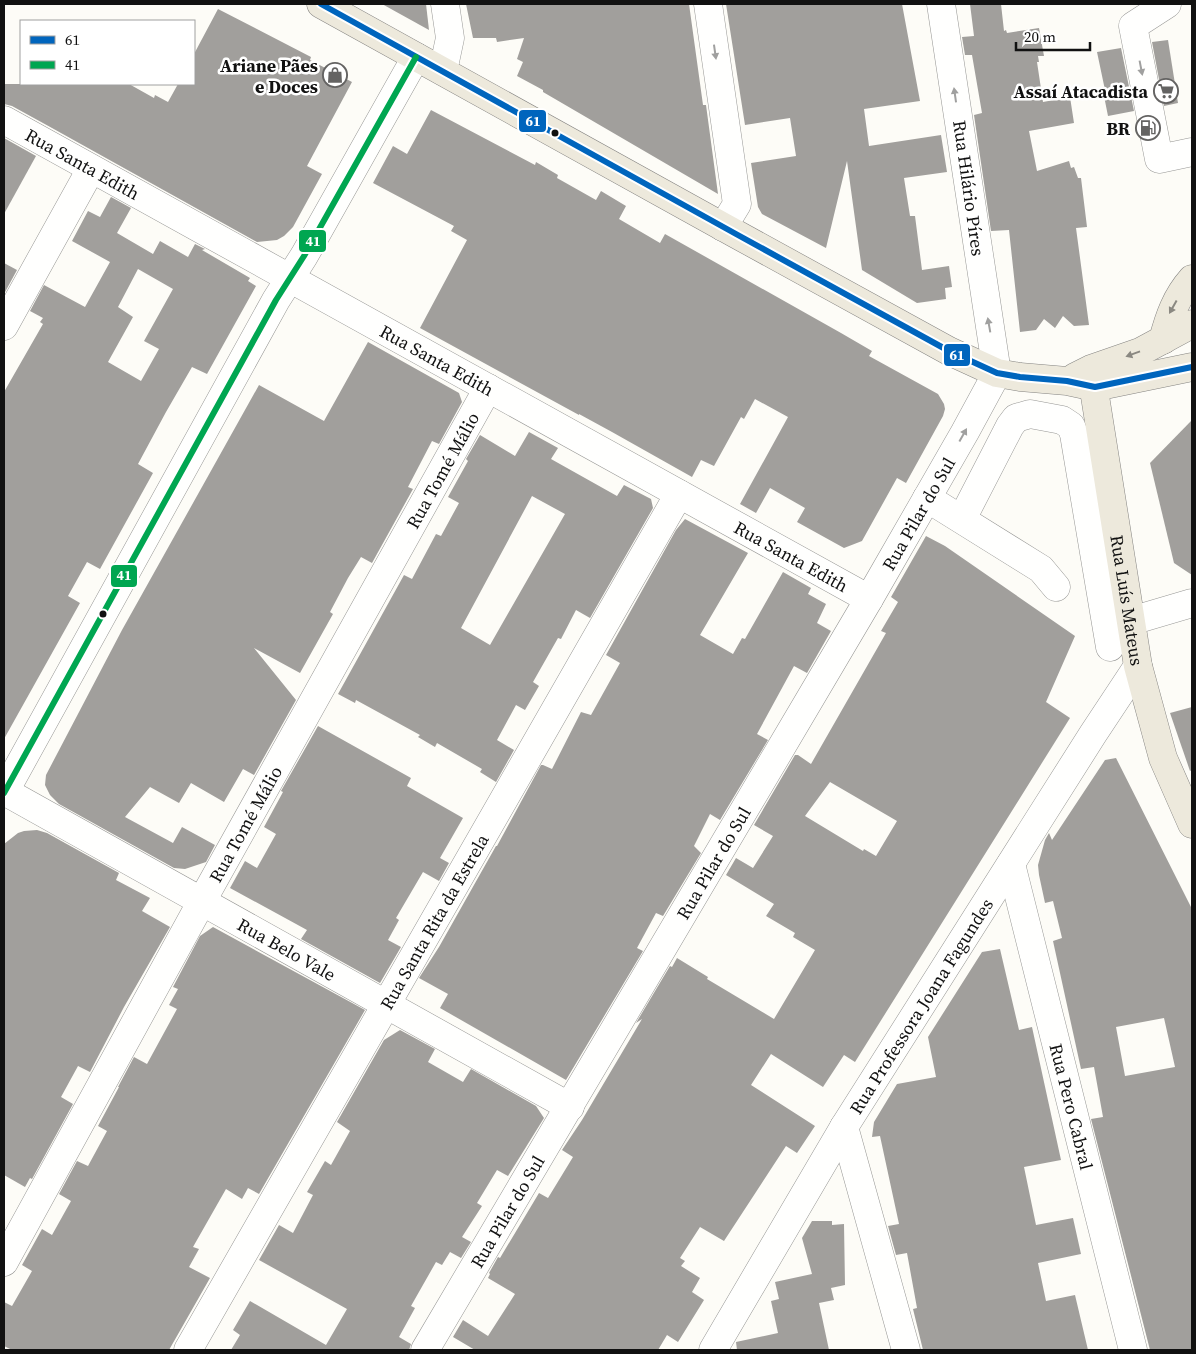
<svg xmlns="http://www.w3.org/2000/svg" width="1196" height="1354" font-family="'Source Serif 4',serif">
<style>
.building{fill:#a19f9c;fill-rule:evenodd}
.lines{fill:none;stroke-linecap:round;stroke-linejoin:round}
.minor-casing{stroke:#979795;stroke-width:29}
.major-casing{stroke:#858482;stroke-width:29}
.minor{stroke:#fffffe;stroke-width:28}
.major{stroke:#ede9dc;stroke-width:28}
.bus-1-casing{stroke:#fff;stroke-width:10}
.bus-2-casing{stroke:#fff;stroke-width:10}
.bus-1{stroke:#0065bd;stroke-width:6}
.bus-2{stroke:#00a651;stroke-width:6}
.oneway{fill:#a0a09f}
.oneway2{fill:#8a8881}
.bus-dot{fill:#111;stroke:#fff;stroke-width:2}
.labels{text-anchor:middle;dominant-baseline:central;stroke-width:5;stroke-linejoin:round;paint-order:stroke}
.poi-label{font-size:18px;font-weight:bold;fill:#111;stroke:#fff;text-anchor:end}
.street-label{font-size:18px;fill:#111;stroke:#fff}
.line-badge{stroke:#fff;stroke-width:2}
.badge-label{font-size:14px;text-anchor:middle;font-weight:bold;fill:#fff}
</style>
<rect width="100%" height="100%" fill="#fdfcf7"/>
<g class="building">
<path d="M382,4H426L429,30Z"/>
<path d="M466,4H689L703,105H706L718,194L543,92V90L517,76L523,62L517,59L524,38L497,42L496,38H473Z"/>
<path d="M726,4H902L920,101L864,109L869,146L941,135L947,172L904,178L910,216H915L922,270L949,266L952,287L945,288L946,299L917,303L862,270L847,161L826,248L762,214L758,207L751,163L796,156L790,118L745,125Z"/>
<path d="M970,4H1001L1004,31L1006,30L1007,33L1039,28L1044,56H1038L1039,62H1037L1043,102L1070,97L1074,123L1029,131L1037,171L1069,161L1071,168L1074,167L1078,178H1081L1087,227L1076,228L1089,325L1074,326L1063,316L1055,328L1044,319L1036,330L1020,332L1009,230L991,231L974,115L982,113L972,55H965L962,37L974,36Z"/>
<path d="M218,9L311,57L310,60L352,82L307,166L322,174L293,227L284,236L277,240L257,242L52,128L12,106L4,104V84H129L154,98L155,95L168,102L178,84H194V54Z"/>
<path d="M1168,40L1178,103L1164,106L1152,42Z"/>
<path d="M1121,48L1134,111L1108,116L1103,91L1105,90L1097,52Z"/>
<path d="M431,110L535,165L536,162L558,175L557,178L596,200L601,191L626,206L619,219L660,243L665,234L841,333L872,351L869,356L938,394L944,404L945,409L943,416L906,483L897,478L862,541L844,548L797,522L805,508L770,488L756,513L740,504L788,417L755,399L744,419L741,417L714,466L701,460L692,477L612,432L579,414V415L420,328L467,240L451,231L454,226L373,183L393,146L407,154Z"/>
<path d="M4,138L36,156L4,214Z"/>
<path d="M111,197L131,208L117,233L153,254L160,241L188,257L195,244L205,249L202,250L250,278L248,281L256,286L207,374L192,367L166,412L138,464L153,473L100,569L87,562L68,596L80,603L4,739V392L43,324L40,322L43,318L30,311L44,285L85,307L110,262L72,241L88,211L100,217ZM138,269L173,289L144,341L159,349L141,381L108,362L133,317L118,307Z"/>
<path d="M4,263L17,270L4,294Z"/>
<path d="M368,342L459,393L462,402L439,444L432,441L408,487L413,489L372,563L361,557L348,578L330,612L333,614L300,673L254,648L296,700L254,775L243,769L224,802L191,783L179,803L150,787L125,817L173,843L182,827L215,845L206,862L185,869L174,868L59,804L50,795L45,785L46,775L122,630L259,385L324,421Z"/>
<path d="M1192,420V575L1174,563L1150,463Z"/>
<path d="M529,432L558,448L551,459L617,496L624,485L651,499L653,508L590,618L576,610L561,639L558,638L533,682L539,686L525,710L516,705L497,740L514,750L496,782L480,772L482,769L437,743L435,747L418,737L420,735L356,700L355,703L338,694L404,575L412,579L436,534L441,536L459,503L448,497L468,461L466,459L480,435L515,456ZM532,496L565,514L490,645L461,628Z"/>
<path d="M685,519L748,553L700,635L733,654L742,638L745,639L783,572L811,588L808,594L826,604L817,623L831,631L807,673L794,666L757,734L768,740L720,820L710,814L694,846L701,853L663,916L656,913L637,948L643,951L566,1080L440,1008L448,994L419,978L439,947L496,846H497L541,765H543L552,769L581,712L591,715L620,663L606,655L676,530Z"/>
<path d="M926,536L945,546L1075,636L1046,702L1070,718L855,1062L844,1055L823,1087L771,1054L751,1085L815,1126L797,1153L786,1146L724,1241L700,1227L680,1258L685,1261L681,1266L700,1278L692,1292L704,1300L678,1342L667,1335L658,1350H475L453,1337L463,1320L488,1336L515,1294L488,1278L490,1274L489,1273L498,1257L500,1258L539,1193L548,1198L573,1157L562,1150L582,1120L642,1019L636,1023L670,966L672,967L677,958L708,977L707,979L774,1019L815,950L793,937L795,933L766,916L774,904L726,875L736,858L753,868L773,836L754,825L795,755H798L811,764L886,633L881,631L898,602L891,597ZM830,782L897,821L876,856L864,849L863,851L805,816Z"/>
<path d="M1192,707V770L1190,771L1170,713Z"/>
<path d="M318,726L411,778L407,786L463,818L440,858L449,863L439,881L423,872L396,918L399,920L388,940L401,947L380,983L301,939L307,930L230,888L245,861L257,868L276,834L264,827L283,792L281,791Z"/>
<path d="M1116,758L1192,909V1350H1150L1091,1119L1103,1117L1094,1067L1081,1069L1053,941L1062,938L1053,901L1045,903L1039,875L1038,865L1045,840L1049,833L1052,840L1105,760ZM1164,1018L1175,1067L1125,1076L1116,1027Z"/>
<path d="M37,830L47,833L119,873L116,880L150,898L142,911L170,927L124,1007L90,1072L78,1066L61,1097L73,1104L32,1179L30,1178L25,1187L4,1175V844L18,833L24,831Z"/>
<path d="M213,927L365,1010L259,1194L248,1188L242,1199L226,1189L193,1247L199,1249L189,1267L210,1278L169,1350H12L4,1346V1302L12,1306L32,1271L22,1265L42,1229L52,1235L71,1201L59,1194L77,1161L88,1166L107,1131L98,1126L119,1087H118L134,1057L147,1064L177,1009L169,1005L178,989L173,987L200,936Z"/>
<path d="M1000,949L1019,1030L1032,1027L1061,1160L1024,1167L1036,1225L1073,1218L1081,1254L1038,1263L1046,1301L1075,1295L1088,1350H923L913,1309L917,1308L907,1253L896,1255L888,1226L899,1224L880,1136L872,1137L874,1122L897,1084L936,1077L928,1037L982,952Z"/>
<path d="M400,1030L435,1049L428,1062L463,1082L471,1069L536,1106L544,1118L508,1176L497,1170L477,1203L482,1206L462,1237L471,1242L461,1258L450,1252L442,1265L436,1262L411,1306L415,1308L399,1337L411,1344L409,1350H231L240,1335L233,1330L250,1301L326,1345L347,1309L259,1260L279,1225L293,1233L313,1195L307,1192L325,1161L331,1165L350,1131L337,1122L384,1040Z"/>
<path d="M812,1221H832V1225L844,1224L845,1285L831,1288L834,1300L819,1303L829,1350H737L736,1342L778,1333L771,1301L779,1299L775,1282L812,1274L802,1238Z"/>
</g>
<g class="lines">
<defs>
<g id="minor">
<path d="M708,4L737,204L723,227"/>
<path d="M1167,4L1133,26L1159,159L1192,152"/>
<path d="M443,71L450,38L445,4"/>
<path id="s1" d="M4,120L869,599"/>
<path d="M4,326L91,169"/>
<path d="M927,498L1041,569L1056,587"/>
<path d="M962,519L1010,426L1016,418L1030,414L1062,420L1071,426L1074,434L1110,647"/>
<path d="M1131,621L1192,603"/>
<path id="s2" d="M4,791L570,1107"/>
<path d="M4,793L276,300L304,256L416,57"/>
<path id="s3" d="M1011,864L1133,1350"/>
<path d="M844,1127L906,1350"/>
<path id="s4" d="M4,1262L202,901L488,388"/>
<path id="s5" d="M188,1350L679,494"/>
<path id="s6" d="M425,1350L869,599L965,432L997,373L941,4"/>
<path id="s7" d="M713,1350L844,1127L1093,734L1138,666"/>
</g>
<g id="major">
<path d="M321,4L736,234L949,351L997,373L1020,377L1067,381L1095,387L1192,367"/>
<path d="M1163,340C1169,317 1176,297 1192,279"/>
<path id="s8" d="M1091,371L1138,666L1163,758L1192,824"/>
<path d="M1075,377L1091,369L1140,352L1192,324"/>
</g>
</defs>
<use href="#minor" class="minor-casing"/>
<use href="#major" class="major-casing"/>
<use href="#minor" class="minor"/>
<use href="#major" class="major"/>
<defs>
<path id="bus-1" d="M321,4L736,234L949,351L997,373L1020,377L1067,381L1095,387L1192,367"/>
<path id="bus-2" d="M4,793L276,300L304,256L416,57"/>
</defs>
<use href="#bus-1" class="bus-1-casing"/>
<use href="#bus-2" class="bus-2-casing"/>
<use href="#bus-1" class="bus-1"/>
<use href="#bus-2" class="bus-2"/>
</g>
<defs><path id="oneway-solid" d="M-6-.8H1V-3.2L6.5 0L1 3.2V.8H-6Z" transform="scale(1.25)"/></defs>
<g class="oneway">
<use href="#oneway-solid" transform="translate(715 52) rotate(82)"/>
<use href="#oneway-solid" transform="translate(1141 68) rotate(79)"/>
<use href="#oneway-solid" transform="translate(955 95) rotate(-98)"/>
<use href="#oneway-solid" transform="translate(989 325) rotate(-100)"/>
<use href="#oneway-solid" transform="translate(963 435) rotate(-61)"/>
</g>
<g class="oneway2">
<use href="#oneway-solid" transform="translate(1173 307) rotate(119)"/>
<use href="#oneway-solid" transform="translate(1133 354) rotate(160)"/>
</g>
<defs>
<symbol id="shop-ring" viewBox="-11 -11 22 22"><circle r="9.5" fill="#fff" stroke="#646362" stroke-width="1.5"/><path d="M-5-2.5h2.3a2.7 3.5 0 0 1 5.4 0H5L5.5 6h-11ZM-1.5-2.5h3a1.5 2.3 0 0 0-3 0Z" fill="#646362"/></symbol>
<symbol id="supermarket-ring" viewBox="-11 -11 22 22"><circle r="9.5" fill="#fff" stroke="#646362" stroke-width="1.5"/><path d="M-6-5.5h2.5l.6 2H6L4.5 2H-2.5L-4.4-4H-6ZM-1.5 3.2a1.3 1.3 0 1 0 .1 0ZM3 3.2a1.3 1.3 0 1 0 .1 0Z" fill="#646362"/></symbol>
<symbol id="fuel-ring" viewBox="-11 -11 22 22"><circle r="9.5" fill="#fff" stroke="#646362" stroke-width="1.5"/><path d="M-5.5-6h7V0h2V4h1.3V-2.5L3-4.5l.8-.8L6-3V5H2.5V1h-1V6h-7ZM-4.2-4.7v3.2H.2V-4.7Z" fill="#646362"/></symbol>
</defs>
<g fill-rule="evenodd">
<use href="#shop-ring" x="321" y="61" width="28" height="28"/>
<use href="#supermarket-ring" x="1152" y="77" width="28" height="28"/>
<use href="#fuel-ring" x="1134" y="114" width="28" height="28"/>
</g>
<g class="bus-dot">
<circle cx="555" cy="133" r="4.5"/>
<circle cx="103" cy="614" r="4.5"/>
</g>
<g class="labels">
<g class="poi-label">
<text x="318" y="65">Ariane Pães<tspan x="318" dy="21">e Doces</tspan></text>
<text x="1148" y="91">Assaí Atacadista</text>
<text x="1130" y="128">BR</text>
</g>
<g class="street-label">
<text stroke="none"><textPath href="#s1" startOffset="90">Rua Santa Edith</textPath></text>
<text transform="translate(969 188) rotate(82)">Rua Hilário Píres</text>
<text stroke="none"><textPath href="#s1" startOffset="495">Rua Santa Edith</textPath></text>
<text stroke="none"><textPath href="#s4" startOffset="905">Rua Tomé Málio</textPath></text>
<text stroke="none"><textPath href="#s6" startOffset="971">Rua Pilar do Sul</textPath></text>
<text stroke="none"><textPath href="#s1" startOffset="900">Rua Santa Edith</textPath></text>
<text stroke="none"><textPath href="#s8" startOffset="232">Rua Luís Mateus</textPath></text>
<text stroke="none"><textPath href="#s4" startOffset="500">Rua Tomé Málio</textPath></text>
<text stroke="none"><textPath href="#s6" startOffset="566">Rua Pilar do Sul</textPath></text>
<text stroke="none"><textPath href="#s5" startOffset="494">Rua Santa Rita da Estrela</textPath></text>
<text stroke="none"><textPath href="#s2" startOffset="324">Rua Belo Vale</textPath></text>
<text stroke="none"><textPath href="#s7" startOffset="402">Rua Professora Joana Fagundes</textPath></text>
<text stroke="none"><textPath href="#s3" startOffset="250">Rua Pero Cabral</textPath></text>
<text stroke="none"><textPath href="#s6" startOffset="161">Rua Pilar do Sul</textPath></text>
</g>
</g>
<g class="line-badge">
<rect x="518" y="109" width="29" height="24" rx="5" fill="#0065bd"/>
<rect x="298" y="229" width="29" height="24" rx="5" fill="#00a651"/>
<rect x="943" y="343" width="28" height="24" rx="5" fill="#0065bd"/>
<rect x="110" y="564" width="28" height="24" rx="5" fill="#00a651"/>
</g>
<g class="badge-label">
<text x="533" y="126">61</text>
<text x="313" y="246">41</text>
<text x="957" y="360">61</text>
<text x="124" y="580">41</text>
</g>
<rect width="1196" height="1354" fill="none" stroke="#111111" stroke-width="10"/>
<rect x="20" y="20" width="175" height="65" fill="#ffffff" stroke="#a0a0a0"/>
<rect x="30" y="36" width="25" height="8" fill="#0065bd" stroke="#a0a0a0"/>
<text x="65" y="45" font-size="15" fill="#111111">61</text>
<rect x="30" y="61" width="25" height="8" fill="#00a651" stroke="#a0a0a0"/>
<text x="65" y="70" font-size="15" fill="#111111">41</text>
<path d="M1016 42v8h74v-8" fill="none" stroke="#111111" stroke-width="2.5"/>
<text x="1024" y="42" font-size="15" fill="#111111" stroke="#ffffff" stroke-width="4" paint-order="stroke">20 m</text>
</svg>
